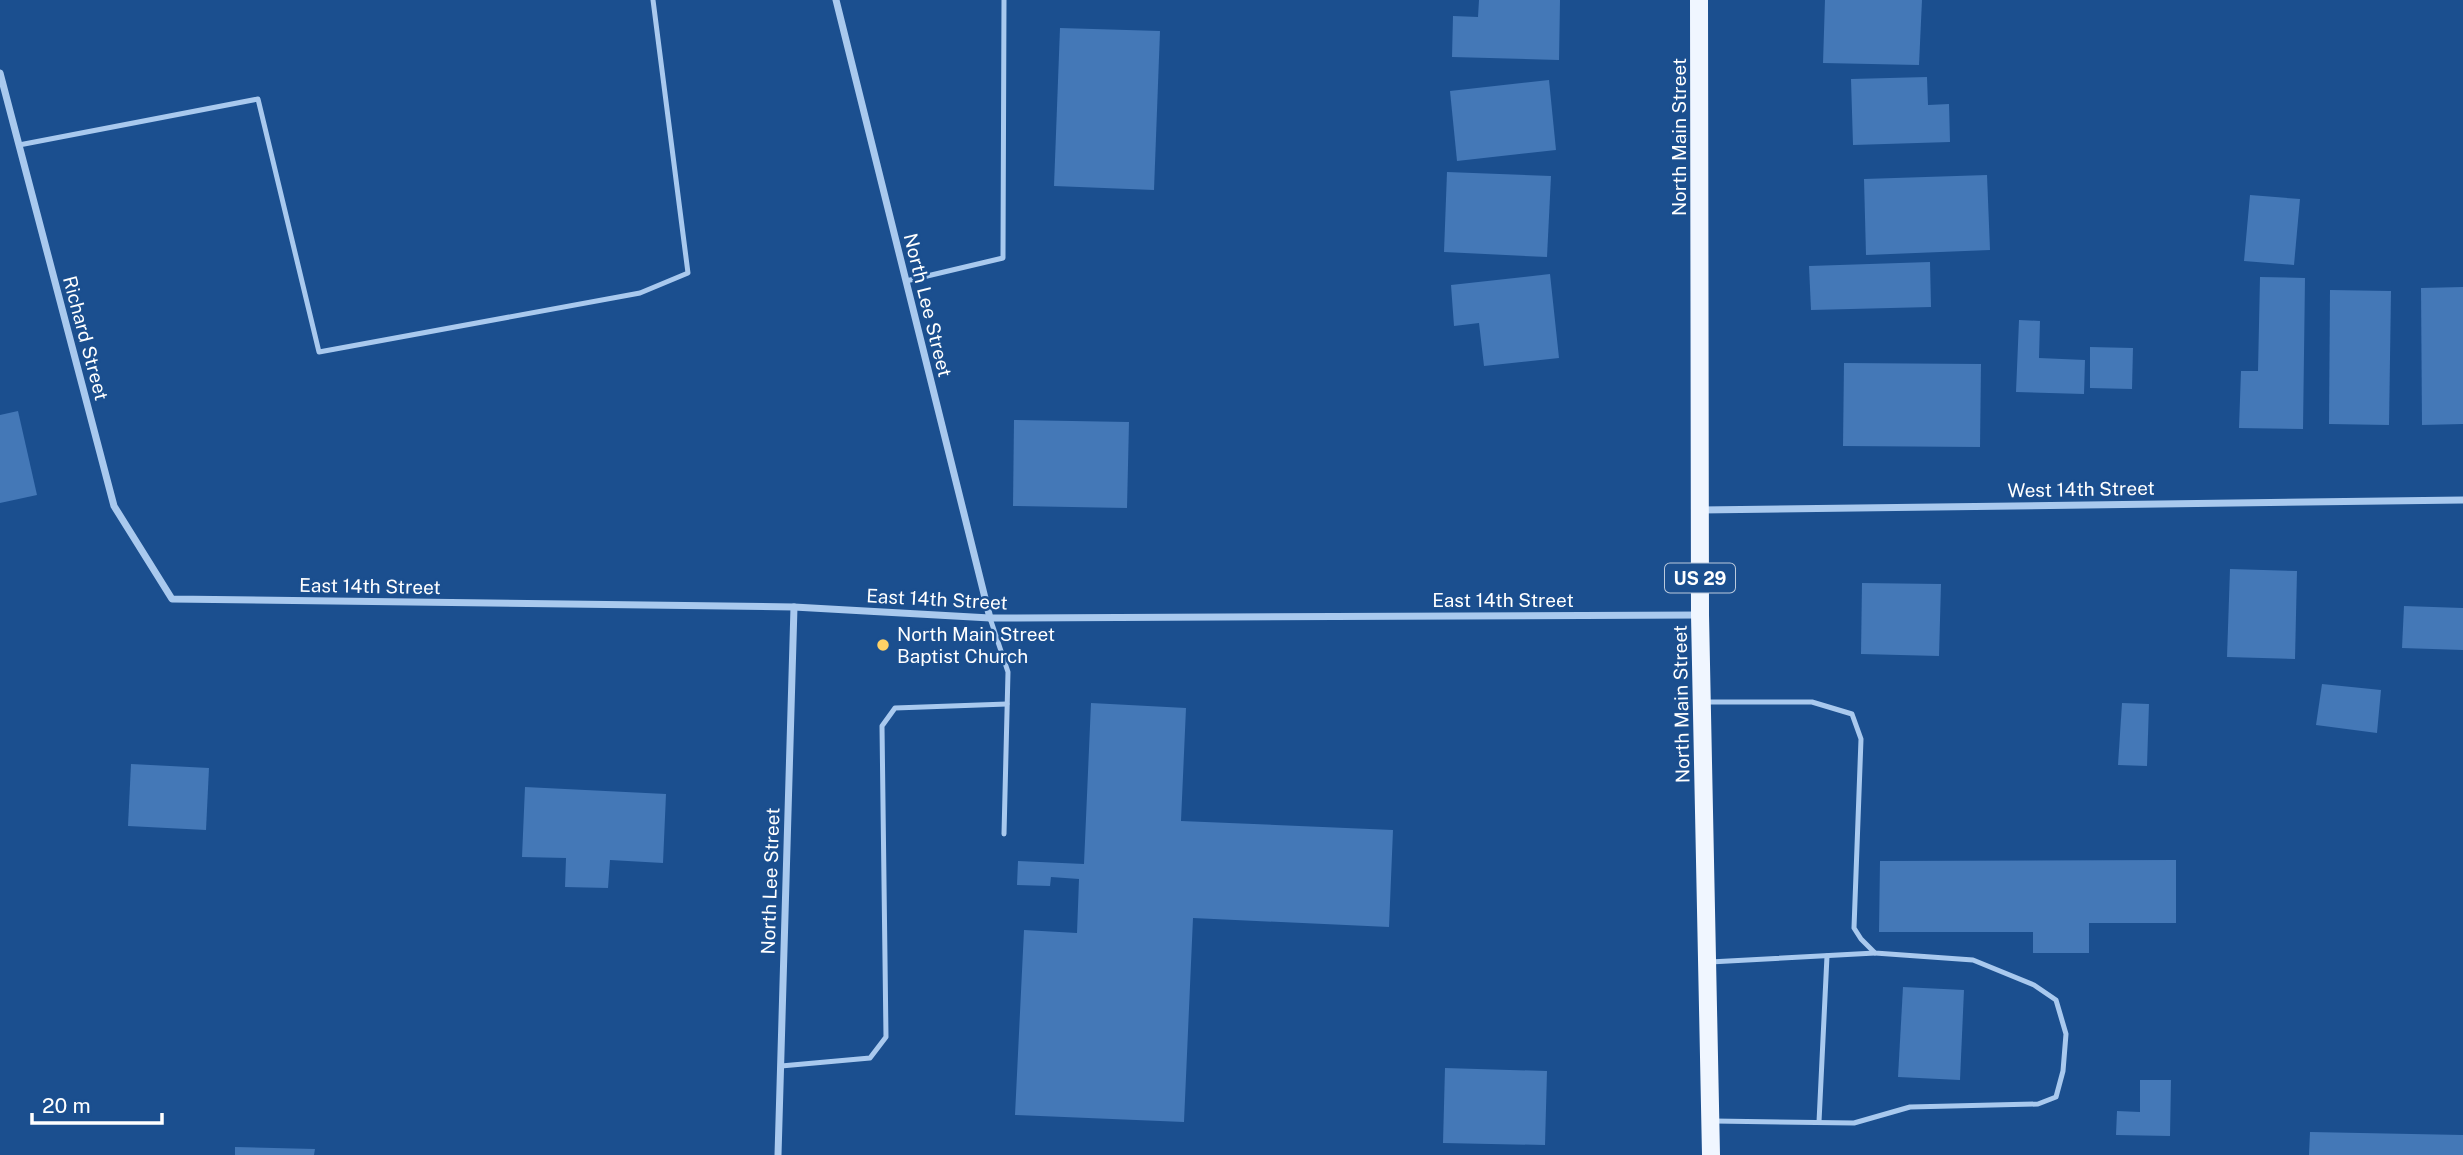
<svg xmlns="http://www.w3.org/2000/svg" width="2463" height="1155" font-family="'Public Sans',sans-serif">
<style>
.building{fill:#4478b7}
.lines{fill:none;stroke-linecap:round;stroke-linejoin:round}
.service{stroke:#a9c9ee;stroke-width:5}
.minor{stroke:#a9c9ee;stroke-width:7}
.primary{stroke:#f0f6ff;stroke-width:18}
.poi-dot{fill:#ffd166;stroke:#1b4f8f;stroke-width:2.5}
.labels{text-anchor:middle;dominant-baseline:central;stroke-width:5;stroke-linejoin:round;paint-order:stroke}
.shield{fill:#1b4f8f;stroke:#bbcadd;stroke-width:2}
.shield-label{font-size:18px;font-weight:bold;fill:#fff}
.street-label{font-size:19px;fill:#fff;stroke:#1b4f8f}
.poi-label{font-size:19px;fill:#fff;stroke:#1b4f8f;text-anchor:start}
</style>
<rect width="100%" height="100%" fill="#1b4f8f"/>
<g class="building">
<path d="M1479,0H1560L1559,60L1452,57L1453,16L1478,17Z"/>
<path d="M1825,0H1922L1919,65L1823,63Z"/>
<path d="M1060,28L1160,31L1154,190L1054,186Z"/>
<path d="M1927,77L1928,105L1949,104L1950,142L1853,145L1851,79Z"/>
<path d="M1549,80L1556,150L1457,161L1450,91Z"/>
<path d="M1447,172L1551,176L1547,257L1444,252Z"/>
<path d="M1987,175L1990,250L1866,255L1864,179Z"/>
<path d="M2250,195L2300,199L2294,265L2244,261Z"/>
<path d="M1930,262L1931,307L1811,310L1809,266Z"/>
<path d="M1550,274L1559,358L1484,366L1479,323L1454,326L1451,285Z"/>
<path d="M2260,277L2305,278L2303,429L2239,428L2241,371H2258Z"/>
<path d="M2463,287V424L2422,425L2421,288Z"/>
<path d="M2330,290L2391,291L2389,425L2329,424Z"/>
<path d="M2019,320L2040,321L2039,358L2085,360L2084,394L2016,392Z"/>
<path d="M2090,347L2133,348L2132,389L2090,388Z"/>
<path d="M1844,363L1981,364L1980,447L1843,446Z"/>
<path d="M18,411L37,495L0,503V415Z"/>
<path d="M1014,420L1129,422L1127,508L1013,506Z"/>
<path d="M2230,569L2297,571L2295,659L2227,657Z"/>
<path d="M1862,583L1941,584L1939,656L1861,654Z"/>
<path d="M2404,606L2463,608V650L2402,648Z"/>
<path d="M2322,684L2381,690L2377,733L2316,725Z"/>
<path d="M1091,703L1186,708L1181,821L1393,830L1389,927L1193,918L1184,1122L1015,1115L1024,930L1077,933L1079,879L1051,877L1050,886L1017,885L1018,861L1084,864Z"/>
<path d="M2122,703L2149,704L2147,766L2118,765Z"/>
<path d="M131,764L209,768L206,830L128,826Z"/>
<path d="M525,787L666,794L663,863L610,860L608,888L565,887L566,858L522,857Z"/>
<path d="M2176,860V923H2089V953H2033V932H1879L1880,861Z"/>
<path d="M1903,987L1964,990L1960,1080L1898,1077Z"/>
<path d="M1445,1068L1547,1071L1545,1145L1443,1143Z"/>
<path d="M2140,1080H2171L2170,1136L2116,1135L2117,1111L2140,1112Z"/>
<path d="M2310,1132L2463,1135V1155H2309Z"/>
<path d="M235,1147L315,1149L314,1155H235Z"/>
</g>
<g class="lines">
<g class="service">
<path d="M19,145L258,99L319,352L640,293L688,273L653,0"/>
<path d="M906,281L1003,258L1004,0"/>
<path d="M990,618L1008,672L1004,834"/>
<path d="M1706,702H1812L1852,714L1861,739L1854,928L1861,939L1875,953L1973,960L2034,985L2056,1000L2066,1034L2063,1071L2056,1097L2038,1104L1910,1107L1854,1123L1714,1121"/>
<path d="M1710,962L1875,953"/>
<path d="M781,1066L870,1058L886,1037L882,726L895,708L1007,704"/>
<path d="M1819,1122L1827,956"/>
</g>
<g class="minor">
<path d="M836,0L990,618"/>
<path d="M0,73L114,506L172,599L794,607L990,618L1700,615"/>
<path d="M1701,510L2463,500"/>
<path d="M778,1155L794,607"/>
</g>
<path class="primary" d="M1699,0L1700,615L1711,1155"/>
</g>
<circle class="poi-dot" cx="883" cy="645" r="7"/>
<g class="labels">
<rect class="shield" x="1665" y="563.5" width="70" height="29" rx="5"/>
<g class="shield-label">
<text x="1700" y="578">US 29</text>
</g>
<g class="street-label">
<text transform="translate(1679 137) rotate(-90)">North Main Street</text>
<text transform="translate(928 305) rotate(76)">North Lee Street</text>
<text transform="translate(86 338) rotate(75)">Richard Street</text>
<text transform="translate(2081 489) rotate(-1)">West 14th Street</text>
<text transform="translate(370 586) rotate(1)">East 14th Street</text>
<text transform="translate(937 599) rotate(3)">East 14th Street</text>
<text x="1503" y="600">East 14th Street</text>
<text transform="translate(1681 704) rotate(-91)">North Main Street</text>
<text transform="translate(770 881) rotate(-88)">North Lee Street</text>
</g>
<g class="poi-label">
<text x="897" y="634">North Main Street<tspan x="897" dy="22">Baptist Church</tspan></text>
</g>
</g>
<path d="M32 1113v10h130v-10" fill="none" stroke="#ffffff" stroke-width="3.5"/>
<text x="42" y="1113" font-size="21" fill="#ffffff" stroke="#1b4f8f" stroke-width="5" paint-order="stroke">20 m</text>
</svg>
